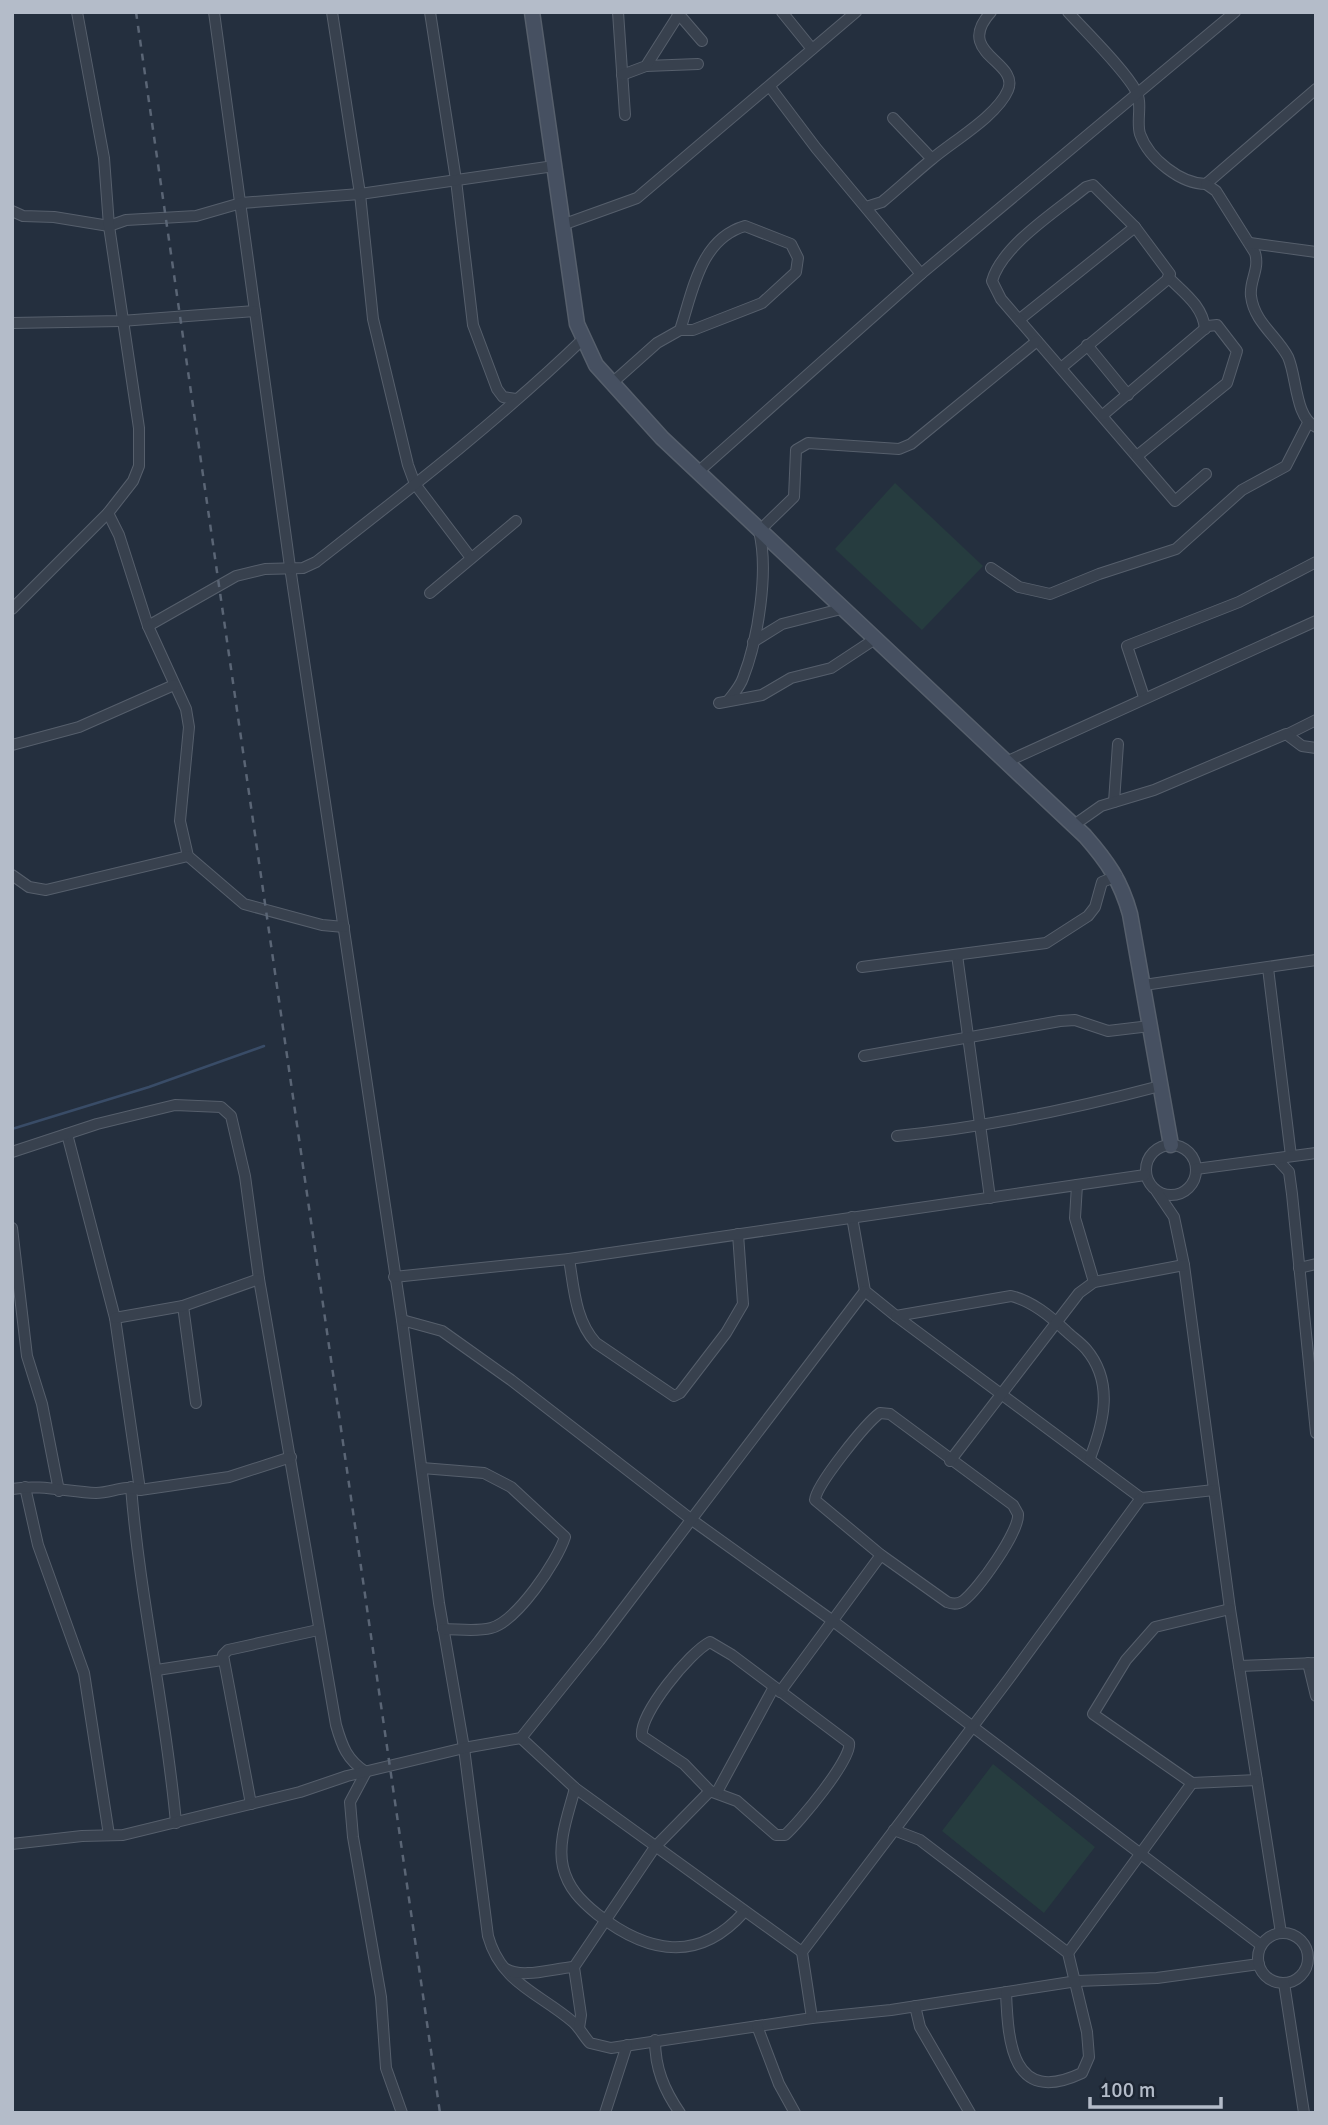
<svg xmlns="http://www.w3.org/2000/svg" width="1328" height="2125" font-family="Signika,sans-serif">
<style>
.green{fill:#263c3f}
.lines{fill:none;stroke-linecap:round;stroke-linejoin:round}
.stream{stroke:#394c67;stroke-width:2.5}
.street-casing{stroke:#565f6c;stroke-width:12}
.secondary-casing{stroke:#565f6c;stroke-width:17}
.street{stroke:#38414e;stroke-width:10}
.secondary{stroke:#465061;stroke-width:14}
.rail{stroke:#5a6575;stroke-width:2.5;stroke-dasharray:7 7;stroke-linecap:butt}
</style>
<rect width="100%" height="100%" fill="#242f3e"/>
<g class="green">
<path d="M895,483L983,566L922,630L835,549Z"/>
<path d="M993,1764L1095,1847L1044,1913L942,1831Z"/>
</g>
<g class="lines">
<path class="stream" d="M12,1129L149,1087L264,1046"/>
<defs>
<g id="street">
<path d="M214,12L290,567L402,1320L439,1603L464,1748L488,1936C501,1983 539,1993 573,2022C580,2028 584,2037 590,2043L611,2048L812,2018L891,2010L1077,1981L1157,1978L1259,1964"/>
<path d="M332,12L360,194L373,319L408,465L415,484L471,558"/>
<path d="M430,12L456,180L473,325L497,389L503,397L516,399"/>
<path d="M618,12L625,115"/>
<path d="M677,12L702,41"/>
<path d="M782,12L812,49"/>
<path d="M1068,12C1086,32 1125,70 1136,91C1143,103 1136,121 1140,134C1149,159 1181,184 1206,184L1316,89"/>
<path d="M646,66L698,64"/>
<path d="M622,75L646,66L679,14"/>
<path d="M770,87L816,148L921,274"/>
<path d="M893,118L932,159"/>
<path d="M1206,184L1216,191L1255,253C1260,269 1249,281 1251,296C1254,322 1277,336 1288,357C1297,377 1295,418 1316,427"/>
<path d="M866,207L882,202C899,188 915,173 932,159C953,141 997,116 1008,90C1020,61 953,54 991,12"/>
<path d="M12,211L23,216L54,217L109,226L126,220L196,216L241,203L360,194L554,166"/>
<path d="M562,225L637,198L856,12"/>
<path d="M1250,243L1316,252"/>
<path d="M1168,277C1184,293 1203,306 1205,329"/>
<path d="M1020,319L1135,227"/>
<path d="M12,323L121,321L255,311"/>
<path d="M1087,345L1128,395"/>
<path d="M1061,368L1168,279L1170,274L1135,227L1093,185L1086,187C1058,210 1002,245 992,281L1001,299L1175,501L1206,474"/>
<path d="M611,384L657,343L680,330H693L762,303L796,272L798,258L791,244L745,226C700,239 693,291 680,330"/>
<path d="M1103,415L1208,326L1217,325L1237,351L1227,383L1137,456"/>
<path d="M698,472L921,274L1235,12"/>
<path d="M108,513L119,535L148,626L186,709L189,727L180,821L188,856L244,904L322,925L344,927"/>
<path d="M991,568L1019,587L1050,594L1099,574L1176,549L1242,490L1286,466L1308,423"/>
<path d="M430,593L516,521"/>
<path d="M12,609L108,513L133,481L139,466V428L109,226L104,158L77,12"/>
<path d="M148,626L236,576L265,569L303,568L316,562C407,491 499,420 582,340"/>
<path d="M753,642L782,624L841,609"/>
<path d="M1144,697L1127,646L1239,602L1316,562"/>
<path d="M728,701C733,694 740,687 743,678C758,640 769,571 759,531L794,497L796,450L808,443L899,449L911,444L1037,341"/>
<path d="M719,703L762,695L791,678L831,668L875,639"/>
<path d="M1288,734L1316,720"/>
<path d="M12,745L79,727L174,685"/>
<path d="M1006,762L1316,621"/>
<path d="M1114,802L1118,744"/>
<path d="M1074,825L1101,806L1154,790L1286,734L1302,746L1316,748"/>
<path d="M12,875L29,887L46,890L188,856"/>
<path d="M957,955L990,1198"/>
<path d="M862,967L1046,943L1088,916L1095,907L1102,882L1117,876"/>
<path d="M1268,968L1291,1156"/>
<path d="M1144,985L1316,960"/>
<path d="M864,1056L1060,1021L1075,1020L1108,1031L1150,1026"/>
<path d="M67,1134L115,1318L140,1490"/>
<path d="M897,1136C987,1127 1073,1109 1160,1086"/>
<circle cx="1171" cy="1170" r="25"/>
<path d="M12,1152L97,1124L175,1105L221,1107L231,1116L245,1176L259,1279L336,1725C342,1746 347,1760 366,1772L350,1802L353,1837L381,1997L386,2068L402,2113"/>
<path d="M1277,1159L1289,1172L1292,1194L1316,1433"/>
<path d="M1196,1169L1316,1153"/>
<path d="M1077,1185L1075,1218L1094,1282"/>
<path d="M1157,1192L1174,1217L1184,1265L1230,1609L1281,1933"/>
<path d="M852,1217L865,1291L896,1316L1141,1498L1214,1490"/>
<path d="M12,1228L27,1356L42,1404L59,1491"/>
<path d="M569,1259C574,1288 575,1320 596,1343L674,1396L680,1393L726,1333L743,1304L738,1234"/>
<path d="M1299,1268L1316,1264"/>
<path d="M394,1277L569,1259L1145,1175"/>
<path d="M183,1306L196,1403"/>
<path d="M896,1316L1011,1296C1032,1301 1050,1316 1066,1331C1072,1337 1080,1342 1086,1349C1114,1382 1104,1422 1090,1458"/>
<path d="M115,1318L183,1306L259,1279"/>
<path d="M402,1320L442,1331L511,1380L692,1520L833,1621L1261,1945"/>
<path d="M880,1413L890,1414L1013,1505L1018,1514C1020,1531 978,1590 963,1601C957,1605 952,1604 947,1602L881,1555L815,1500C816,1485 866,1423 880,1413Z"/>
<path d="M950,1461L1079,1293L1094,1282L1184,1265"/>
<path d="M422,1468L484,1473L511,1487L565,1537C557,1562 517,1621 491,1628C476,1632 459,1629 443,1629"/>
<path d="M25,1487L38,1545L84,1673L109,1835"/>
<path d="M131,1487C140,1600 166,1710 176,1823"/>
<path d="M12,1489C39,1484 69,1492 96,1493C112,1493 125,1484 140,1490L229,1477L291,1457"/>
<path d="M1230,1609L1155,1627L1126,1660L1093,1714L1192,1783L1257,1780"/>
<path d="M710,1642L732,1655L849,1743C853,1758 798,1824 785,1835H776L737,1801L710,1791L684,1764L642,1736C639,1714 690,1652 710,1642Z"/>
<path d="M1308,1663L1316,1696"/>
<path d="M1239,1666L1316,1663"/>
<path d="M157,1670L222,1660"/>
<path d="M780,1692L881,1555"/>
<path d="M521,1738L575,1788L802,1952"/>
<path d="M575,1788C569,1812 557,1842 563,1867C568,1888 581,1901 597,1914C647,1953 698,1964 744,1912"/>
<path d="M717,1792L774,1687"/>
<path d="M251,1804L223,1655L228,1650L318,1630"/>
<path d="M894,1830L920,1840L1068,1953L1087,2032L1089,2057L1082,2073C1012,2106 1008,2043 1006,1992"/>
<path d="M12,1844L82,1836L123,1835L300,1792L347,1776L464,1748L521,1738L599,1641L865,1291"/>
<circle cx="1283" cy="1958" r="25"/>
<path d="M1068,1953L1192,1783"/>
<path d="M506,1969C523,1979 554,1968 574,1967"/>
<path d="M1284,1983L1304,2113"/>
<path d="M915,2006L920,2027L970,2113"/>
<path d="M812,2018L802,1952L1008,1680L1141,1498"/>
<path d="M757,2026L779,2084L795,2113"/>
<path d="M579,2028L581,2015L574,1967L655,1847L710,1791"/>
<path d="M655,2040C655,2068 664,2090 680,2113"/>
<path d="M605,2113L627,2045"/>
</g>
<path id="secondary" d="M532,12L577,324L596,365L662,438L1085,836C1107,861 1121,881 1130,914L1171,1145"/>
</defs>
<use href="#street" class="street-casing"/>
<use href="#secondary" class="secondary-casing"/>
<use href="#street" class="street"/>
<use href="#secondary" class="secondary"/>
<path class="rail" d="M136,12L440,2113"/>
</g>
<rect width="1328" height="2125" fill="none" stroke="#b4bcc9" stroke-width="28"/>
<path d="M1090 2097v10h131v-10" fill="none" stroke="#b4bcc9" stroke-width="3.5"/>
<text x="1100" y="2097" font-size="21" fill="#b4bcc9" stroke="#1d2633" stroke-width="5" paint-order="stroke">100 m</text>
</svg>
